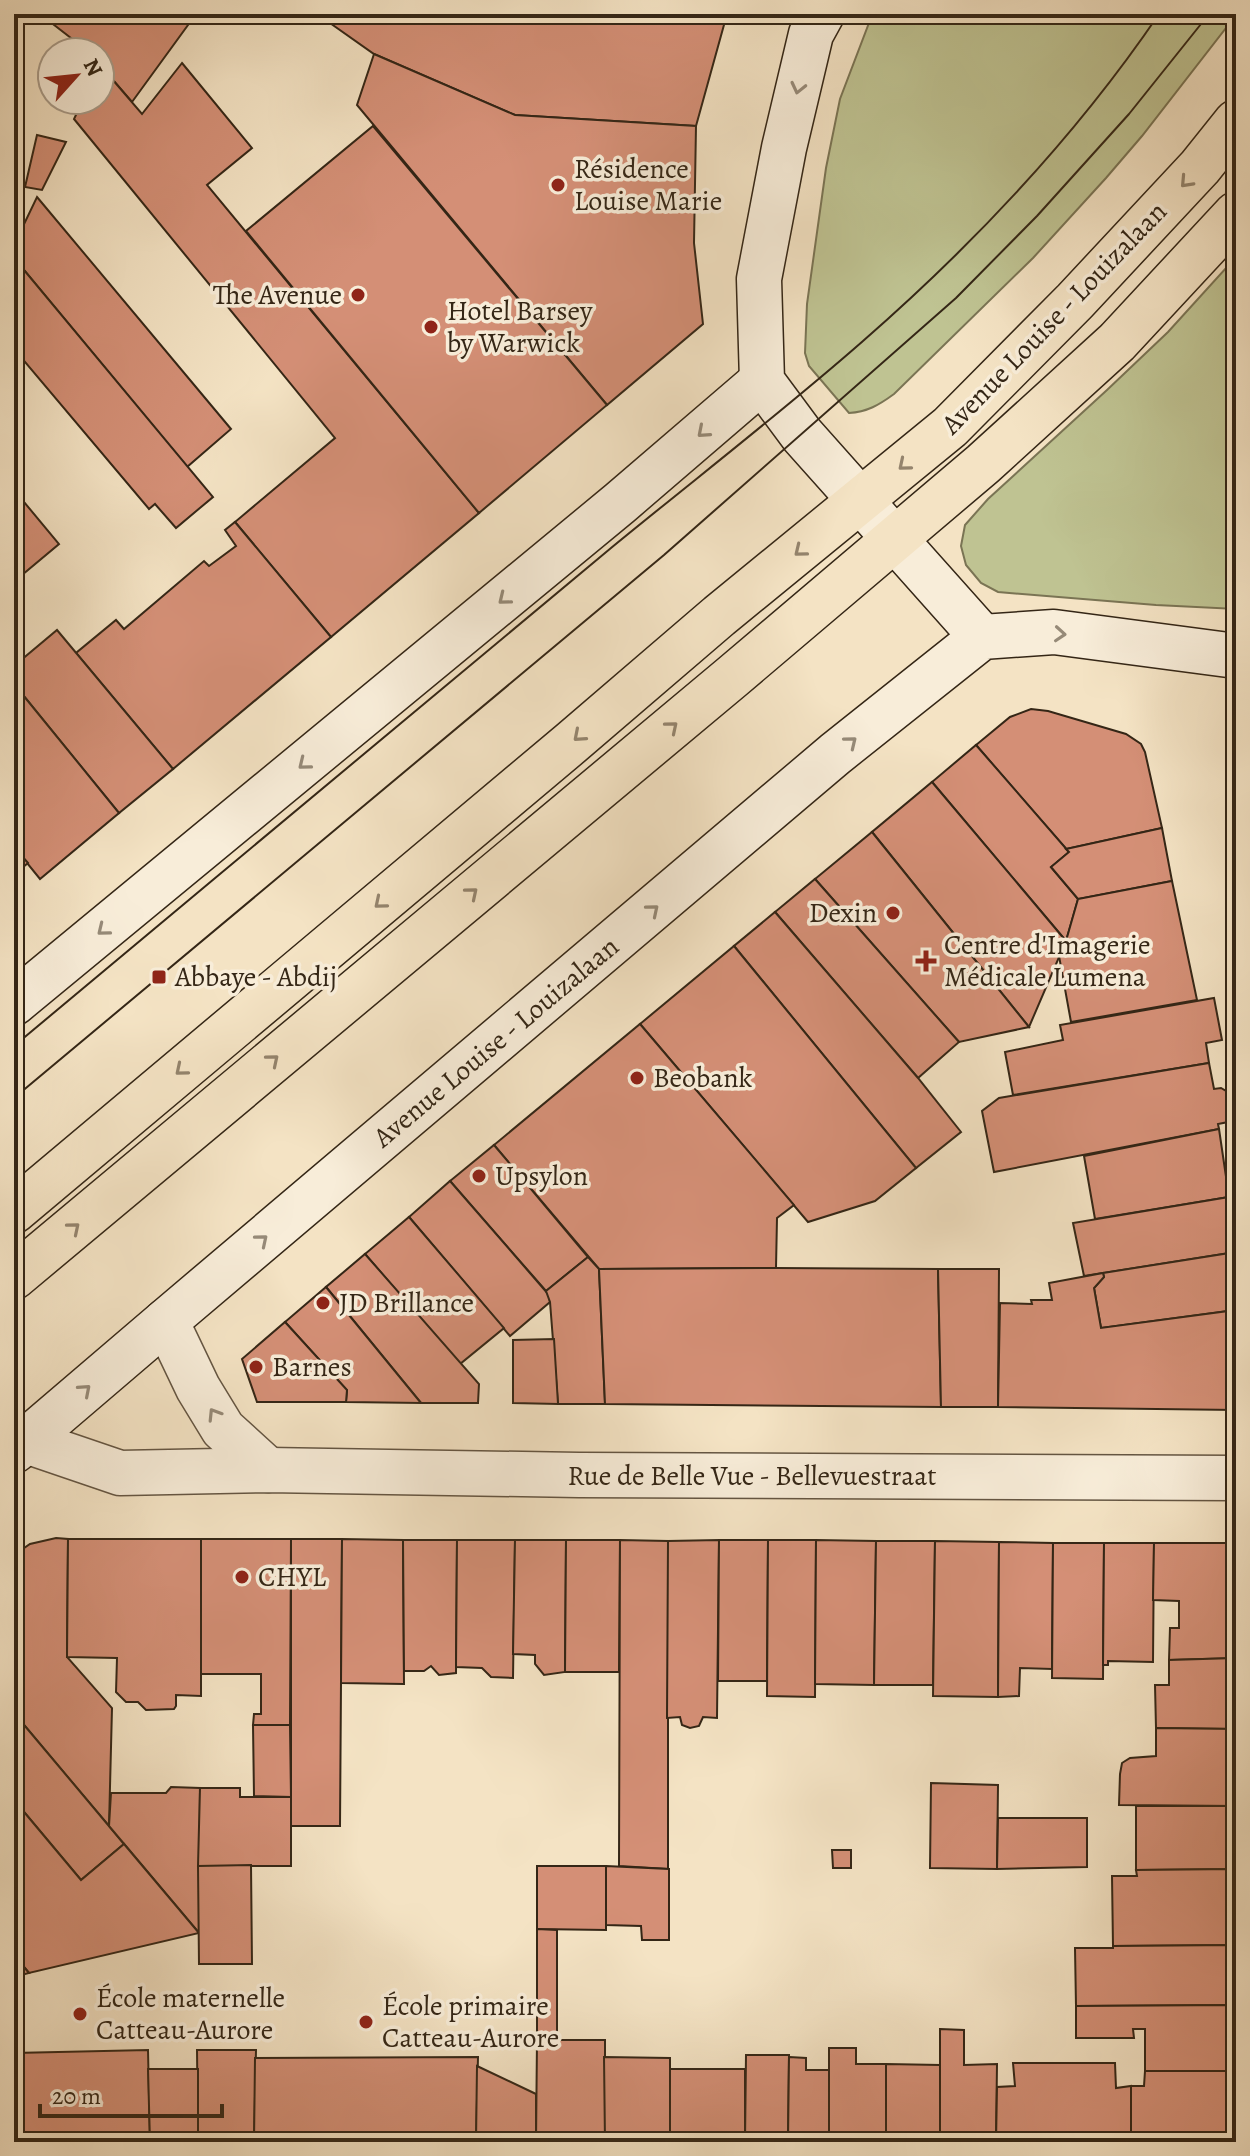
<svg xmlns="http://www.w3.org/2000/svg" width="1250" height="2156" font-family="Alegreya,serif">
<style>
.green{fill:#bfc392;stroke:#7a7454;stroke-width:2}
.building{fill:#d48f76;stroke:#342616;stroke-width:2}
.lines{fill:none;stroke-linecap:round;stroke-linejoin:round}
.minor-casing{stroke:#645542;stroke-width:47}
.tertiary-casing{stroke:#645542;stroke-width:47}
.secondary-casing{stroke:#342616;stroke-width:47}
.trunk-casing{stroke:#342616;stroke-width:47}
.minor{stroke:#f8edd9;stroke-width:44}
.tertiary{stroke:#f8edd9;stroke-width:44}
.secondary{stroke:#f8edd9;stroke-width:44}
.trunk{stroke:#f4e3c4;stroke-width:44}
.tram{stroke:#342616;stroke-width:2}
.oneway{stroke:#968a78}
.oneway2{stroke:#94846d}
.poi-dot{fill:#8f2418;stroke:#f8edd9;stroke-width:3}
.labels{text-anchor:middle;dominant-baseline:central;stroke-width:7;stroke-linejoin:round;paint-order:stroke}
.poi-label{font-size:28px;fill:#342616;stroke:#f8edd9;text-anchor:start}
.street-label{font-size:28px;fill:#342616;stroke:#f8edd9}
</style>
<rect width="100%" height="100%" fill="#f4e3c4"/>
<filter id="stains"><feTurbulence type="fractalNoise" baseFrequency=".0025" numOctaves="4"/><feColorMatrix values="0 0 0 0 .2 0 0 0 0 .09 0 0 0 0 .02 0 0 0 .5 -.17"/></filter>
<radialGradient id="worn" r=".72"><stop offset=".6" stop-color="#630" stop-opacity="0"/><stop offset="1" stop-color="#630" stop-opacity=".3"/></radialGradient>
<g class="green">
<path d="M875,14L1236,15L1142,136L1106,178L1033,258L894,394C879,405 867,412 849,413L809,366L805,353L807,304L826,168L840,99L869,23Z"/>
<path d="M1236,257V609L1156,605L998,592L981,583L966,565L961,546L965,525L988,499L1107,390L1168,332Z"/>
</g>
<g class="building">
<path d="M40,14H196L132,102L100,65V52H89Z"/>
<path d="M321,14H727L696,126L515,115L374,54L320,16Z"/>
<path d="M374,54L515,115L696,126L694,243L703,324L607,405L357,105Z"/>
<path d="M182,63L252,148L207,185L479,513L331,637L235,522L335,438L74,119L83,100H100V65L142,114Z"/>
<path d="M373,126L607,405L479,513L246,231Z"/>
<path d="M37,135L66,142L42,190L25,187Z"/>
<path d="M37,197L231,429L187,467L14,258V245Z"/>
<path d="M14,258L213,497L176,528L155,504L149,509L14,349Z"/>
<path d="M14,490L59,544L16,580L14,577Z"/>
<path d="M235,522L331,637L173,769L76,653L116,620L124,629L204,561L209,566L236,546L225,530Z"/>
<path d="M57,630L173,769L119,813L14,684V666Z"/>
<path d="M14,684L119,813L40,879L14,847Z"/>
<path d="M1031,709L1048,711L1126,734L1141,744L1145,752L1162,828L1066,849L976,745L1010,717Z"/>
<path d="M976,745L1069,852L1051,867L1078,899L1066,941L932,782Z"/>
<path d="M932,782L1066,941L1029,1027L872,832Z"/>
<path d="M1162,828L1172,881L1078,899L1051,867L1069,852L1066,849Z"/>
<path d="M872,832L1029,1027L959,1042L815,879Z"/>
<path d="M14,847L28,863L14,875Z"/>
<path d="M815,879L959,1042L918,1078L775,912Z"/>
<path d="M1172,881L1197,1000L1071,1022L1059,956L1066,941L1078,899Z"/>
<path d="M775,912L918,1078L961,1132L916,1168L734,946Z"/>
<path d="M734,946L916,1168L875,1201L808,1222L640,1024Z"/>
<path d="M1214,998L1222,1040L1206,1043L1209,1063L1013,1095L1005,1052L1063,1040L1060,1025Z"/>
<path d="M640,1024L794,1205L777,1218L776,1268L599,1269L494,1145Z"/>
<path d="M1209,1063L1214,1089L1221,1088L1231,1094L1235,1112L1228,1122L1218,1124L1219,1129L994,1172L982,1111L999,1098Z"/>
<path d="M1219,1129L1229,1197L1095,1219L1084,1156Z"/>
<path d="M494,1145L588,1257L546,1291L450,1181Z"/>
<path d="M450,1181L549,1295L550,1302L510,1336L409,1217Z"/>
<path d="M1229,1197L1232,1219L1236,1218V1252L1084,1276L1073,1223Z"/>
<path d="M409,1217L504,1328L460,1364L365,1254Z"/>
<path d="M1236,1252V1310L1101,1328L1094,1288L1104,1277L1103,1273Z"/>
<path d="M365,1254L479,1384L478,1403H421L326,1287Z"/>
<path d="M588,1257L599,1269L605,1404H558L550,1302L546,1291Z"/>
<path d="M776,1268L938,1269L941,1407L605,1404L599,1269Z"/>
<path d="M938,1269H999L998,1407H941Z"/>
<path d="M1103,1273L1104,1277L1094,1288L1101,1328L1236,1310V1410L998,1407L1000,1303L1032,1304L1031,1300H1052L1049,1283Z"/>
<path d="M326,1287L421,1403L346,1402L347,1390L285,1322Z"/>
<path d="M285,1322L347,1390L346,1402H257L242,1359Z"/>
<path d="M554,1339L558,1404L513,1403V1340Z"/>
<path d="M56,1538L68,1539L67,1657L112,1708L109,1826L14,1713V1555L30,1544Z"/>
<path d="M68,1539H201V1696L176,1695V1706L174,1709L146,1710L138,1702H126L116,1692L117,1658L67,1657Z"/>
<path d="M201,1539H291L290,1725H253L254,1714H261V1674H201Z"/>
<path d="M291,1539H342L340,1826H291Z"/>
<path d="M342,1539L403,1540L404,1684L341,1683Z"/>
<path d="M403,1540H457L456,1673L439,1675L431,1666L424,1671H404Z"/>
<path d="M457,1540H515L513,1678L491,1677L482,1668L456,1667Z"/>
<path d="M515,1540H566L565,1672L544,1675L535,1664V1655L513,1654Z"/>
<path d="M566,1540H620L619,1672H565Z"/>
<path d="M620,1540L668,1541V1869L619,1866Z"/>
<path d="M719,1540L717,1718L703,1717L699,1726L690,1728L682,1725L680,1717L667,1718L668,1541Z"/>
<path d="M719,1540H768L767,1681H718Z"/>
<path d="M768,1540H816L815,1697L767,1696Z"/>
<path d="M816,1540L876,1541L874,1685L815,1684Z"/>
<path d="M876,1541H935L933,1685H874Z"/>
<path d="M935,1541L999,1542L998,1697L933,1696Z"/>
<path d="M999,1542L1053,1543L1052,1669L1020,1668L1019,1696L998,1697Z"/>
<path d="M1053,1543H1104L1103,1679L1052,1678Z"/>
<path d="M1104,1543H1154L1153,1662L1108,1661V1665H1103Z"/>
<path d="M1154,1543H1236V1658L1169,1660L1170,1628H1179V1601L1153,1600Z"/>
<path d="M1236,1658V1729L1156,1728L1155,1685H1169V1660Z"/>
<path d="M14,1713L124,1844L81,1880L14,1800Z"/>
<path d="M253,1725H290L291,1797L254,1796Z"/>
<path d="M1156,1728L1236,1729V1806L1119,1805L1120,1774L1122,1763L1130,1758L1156,1756Z"/>
<path d="M931,1783L998,1785L997,1869L930,1868Z"/>
<path d="M171,1787L200,1788L199,1933L109,1826L111,1793H166Z"/>
<path d="M200,1788H240V1797H291V1866H198Z"/>
<path d="M14,1800L81,1880L124,1844L199,1933L29,1973L14,1955Z"/>
<path d="M1136,1806H1236V1869L1136,1870Z"/>
<path d="M998,1818H1087V1867L997,1869Z"/>
<path d="M832,1850H851V1868H833Z"/>
<path d="M251,1865L252,1964H199L198,1866Z"/>
<path d="M537,1866H606V1930L537,1929Z"/>
<path d="M606,1866L669,1869V1940H642L641,1926L606,1925Z"/>
<path d="M1236,1869V1945L1113,1946L1112,1876H1137L1136,1870Z"/>
<path d="M537,1929L557,1930V2040H537Z"/>
<path d="M1236,1945V2005L1076,2006L1075,1948H1113V1946Z"/>
<path d="M14,1955L29,1973L14,1977Z"/>
<path d="M1236,2005V2071H1145V2029H1133L1134,2038H1076V2006Z"/>
<path d="M940,2029L964,2030V2065L997,2064L996,2142H940Z"/>
<path d="M537,2040H605V2142H536Z"/>
<path d="M829,2048H856V2064H886V2142H829Z"/>
<path d="M148,2050L150,2142H14V2053Z"/>
<path d="M197,2050H256L254,2142H198Z"/>
<path d="M746,2055H789L788,2142H745Z"/>
<path d="M478,2057L476,2142H254L255,2058Z"/>
<path d="M604,2057L670,2058V2142H605Z"/>
<path d="M789,2057L806,2058V2070H829V2142H788Z"/>
<path d="M1013,2063H1115L1116,2088L1131,2086V2139L996,2142L997,2087L1015,2086Z"/>
<path d="M886,2064L940,2065V2142H886Z"/>
<path d="M477,2066L536,2094V2142H476Z"/>
<path d="M148,2069H198V2142H150Z"/>
<rect x="670" y="2069" width="75" height="73"/>
<path d="M1145,2071H1236V2138L1131,2139V2086H1144Z"/>
</g>
<g class="lines">
<defs>
<path id="minor" d="M166,1321L198,1388L223,1429L268,1470"/>
<path id="tertiary" d="M14,1433L26,1441L120,1473L268,1470L579,1475L1236,1478"/>
<g id="secondary">
<path d="M822,14L811,34L784,148L759,279L762,381L802,435L982,637"/>
<path d="M14,1003L620,503L762,381"/>
<path d="M14,1451L166,1321L835,754L982,637L1054,632L1236,656"/>
</g>
<g id="trunk">
<path d="M14,1211L571,743L719,616L950,427L1075,301L1200,167L1236,122"/>
<path d="M14,1277L732,677L983,464L1117,342L1236,214"/>
</g>
</defs>
<use href="#minor" class="minor-casing"/>
<use href="#tertiary" class="tertiary-casing"/>
<use href="#secondary" class="secondary-casing"/>
<use href="#trunk" class="trunk-casing"/>
<use href="#minor" class="minor"/>
<use href="#tertiary" class="tertiary"/>
<use href="#secondary" class="secondary"/>
<use href="#trunk" class="trunk"/>
<g class="tram">
<path d="M14,1046C213,880 411,714 611,548C695,479 781,413 863,341C974,244 1076,136 1159,14"/>
<path d="M14,1098L664,555L956,298L1037,216L1129,114L1209,14"/>
</g>
</g>
<defs><path id="oneway-chevron" d="M-2-3.5L2.5 0L-2 3.5" fill="none" stroke-width="1.6" stroke-linecap="round" stroke-linejoin="round" transform="scale(2)"/></defs>
<g class="oneway">
<use href="#oneway-chevron" transform="translate(798 88) rotate(103)"/>
<use href="#oneway-chevron" transform="translate(703 432) rotate(139)"/>
<use href="#oneway-chevron" transform="translate(504 599) rotate(141)"/>
<use href="#oneway-chevron" transform="translate(1060 634) rotate(4)"/>
<use href="#oneway-chevron" transform="translate(851 742) rotate(-39)"/>
<use href="#oneway-chevron" transform="translate(304 764) rotate(141)"/>
<use href="#oneway-chevron" transform="translate(653 910) rotate(-40)"/>
<use href="#oneway-chevron" transform="translate(103 930) rotate(141)"/>
<use href="#oneway-chevron" transform="translate(262 1240) rotate(-40)"/>
<use href="#oneway-chevron" transform="translate(85 1390) rotate(-41)"/>
<use href="#oneway-chevron" transform="translate(214 1414) rotate(-122)"/>
</g>
<g class="oneway2">
<use href="#oneway-chevron" transform="translate(1186 182) rotate(133)"/>
<use href="#oneway-chevron" transform="translate(904 465) rotate(140)"/>
<use href="#oneway-chevron" transform="translate(800 551) rotate(141)"/>
<use href="#oneway-chevron" transform="translate(672 727) rotate(-40)"/>
<use href="#oneway-chevron" transform="translate(579 736) rotate(139)"/>
<use href="#oneway-chevron" transform="translate(472 893) rotate(-40)"/>
<use href="#oneway-chevron" transform="translate(380 903) rotate(140)"/>
<use href="#oneway-chevron" transform="translate(273 1060) rotate(-40)"/>
<use href="#oneway-chevron" transform="translate(181 1070) rotate(140)"/>
<use href="#oneway-chevron" transform="translate(74 1228) rotate(-40)"/>
</g>
<g class="poi-dot">
<circle cx="558" cy="185" r="8"/>
<circle cx="358" cy="295" r="8"/>
<circle cx="431" cy="327" r="8"/>
<circle cx="893" cy="913" r="8"/>
<path d="M922 949h8v8h8v8h-8v8h-8v-8h-8v-8h8z"/>
<rect x="151" y="969" width="16" height="16" rx="4"/>
<circle cx="637" cy="1078" r="8"/>
<circle cx="479" cy="1176" r="8"/>
<circle cx="323" cy="1303" r="8"/>
<circle cx="256" cy="1367" r="8"/>
<circle cx="242" cy="1577" r="8"/>
<circle cx="80" cy="2014" r="8"/>
<circle cx="366" cy="2022" r="8"/>
</g>
<g class="labels">
<g class="poi-label">
<text x="574" y="169">Résidence<tspan x="574" dy="32">Louise Marie</tspan></text>
<text x="342" y="295" text-anchor="end">The Avenue</text>
<text x="447" y="311">Hotel Barsey<tspan x="447" dy="32">by Warwick</tspan></text>
<text x="877" y="913" text-anchor="end">Dexin</text>
<text x="944" y="945">Centre d'Imagerie<tspan x="944" dy="32">Médicale Lumena</tspan></text>
<text x="175" y="977">Abbaye - Abdij</text>
<text x="653" y="1078">Beobank</text>
<text x="495" y="1176">Upsylon</text>
<text x="339" y="1303">JD Brillance</text>
<text x="272" y="1367">Barnes</text>
<text x="258" y="1577">CHYL</text>
<text x="96" y="1998">École maternelle<tspan x="96" dy="32">Catteau-Aurore</tspan></text>
<text x="382" y="2006">École primaire<tspan x="382" dy="32">Catteau-Aurore</tspan></text>
</g>
<g class="street-label">
<text transform="translate(1054 318) rotate(-46)">Avenue Louise - Louizalaan</text>
<text transform="translate(496 1042) rotate(-40)">Avenue Louise - Louizalaan</text>
<text x="752" y="1476">Rue de Belle Vue - Bellevuestraat</text>
</g>
</g>
<rect width="1250" height="2156" fill="none" stroke="#f4e3c4" stroke-width="48"/>
<rect x="16" y="16" width="1218" height="2124" fill="none" stroke="#342616" stroke-width="4"/>
<rect x="24" y="24" width="1202" height="2108" fill="none" stroke="#342616" stroke-width="2"/>
<g transform="translate(76 76) rotate(63)"><circle r="38" fill="#f8edd9" stroke="#aa9d8b" stroke-width="2"/>
<path d="M0-6L14 30L0 20L-14 30Z" fill="#8f2418"/>
<text y="-12" font-size="22" font-weight="bold" text-anchor="middle" fill="#342616">N</text>
</g>
<path d="M40 2104v12h182v-12" fill="none" stroke="#342616" stroke-width="4"/>
<text x="52" y="2104" font-size="24" fill="#342616" stroke="#f8edd9" stroke-width="6" paint-order="stroke">20 m</text>
<rect width="100%" height="100%" filter="url(#stains)"/>
<rect width="100%" height="100%" fill="url(#worn)"/>
</svg>
